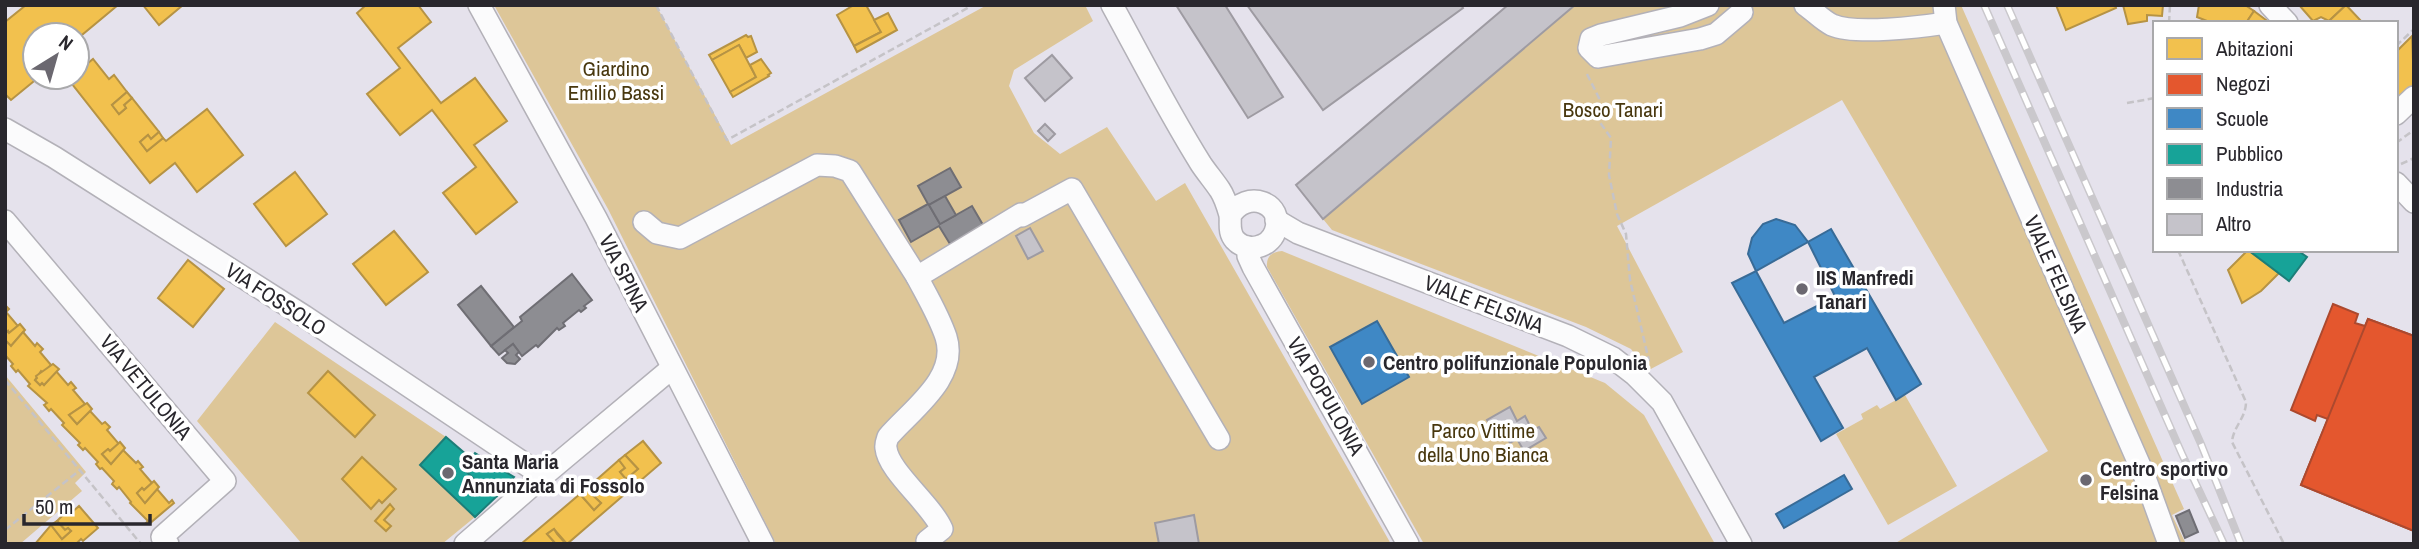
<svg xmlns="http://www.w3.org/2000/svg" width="2419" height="549" font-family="'Archivo Narrow',sans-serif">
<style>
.green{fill:#ddc698}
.homes{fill:#f2c14e;stroke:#b69344;stroke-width:2}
.shops{fill:#e4572e;stroke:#ac492e;stroke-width:2}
.schools{fill:#3f88c5;stroke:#386b97;stroke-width:2}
.public{fill:#17a398;stroke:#1c7e78;stroke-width:2}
.industry{fill:#8d8d92;stroke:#6f6e74;stroke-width:2}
.building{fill:#c5c3ca;stroke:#9e9ba2;stroke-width:2}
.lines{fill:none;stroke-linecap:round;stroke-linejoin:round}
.minor-casing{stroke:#b3b1b8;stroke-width:24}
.path{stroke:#c5c3c7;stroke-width:2.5;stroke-dasharray:7 3.5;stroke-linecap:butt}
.minor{stroke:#fbfbfc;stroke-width:21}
.rail-casing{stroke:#cac8cc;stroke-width:8}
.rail{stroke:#fff;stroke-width:5;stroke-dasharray:16;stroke-linecap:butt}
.poi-dot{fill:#6b6870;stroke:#fff;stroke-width:2.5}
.labels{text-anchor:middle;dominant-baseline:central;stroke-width:7;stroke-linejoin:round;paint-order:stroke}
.park-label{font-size:21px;fill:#48370e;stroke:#fff}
.street-label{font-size:21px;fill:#29272d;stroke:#fff}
.poi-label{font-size:21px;font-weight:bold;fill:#29272d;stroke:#fff;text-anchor:start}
</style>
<rect width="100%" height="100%" fill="#e5e2ec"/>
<g class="green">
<path d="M494,5H656L731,145L987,5H1085L1093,21L1014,70L1009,86L1034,133L1060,154L1107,127L1156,201L1185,183L1391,544H776L608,209Z"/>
<path d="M1575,5H1961L2184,509L2172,515L2186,544H1894L2048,451L1842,100L1617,226L1683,352L1647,371L1631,349L1586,327L1332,230L1323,219Z"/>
<path d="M1282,251L1605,383L1644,415L1715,544H1424L1267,267C1266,256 1272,252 1282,251Z"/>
<path d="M275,322L446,437L420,465L475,517L442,544H302L197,421Z"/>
<path d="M5,375L86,472L75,483L82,491L20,544H5Z"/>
<path d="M1905,395L1957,486L1888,525L1836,434L1863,419L1861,414L1877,405L1880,409Z"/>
</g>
<g class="homes">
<path d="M26,5H118L77,39V35H35V77H39L11,100L5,94V22Z"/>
<path d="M143,5H183L159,25Z"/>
<path d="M366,5H418L431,22L398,48L441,103L475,78L507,121L474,145L517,202L476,234L443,193L476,167L432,110L400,135L367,94L400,68L357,13Z"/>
<path d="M854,5H866L881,32L854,46L837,15Z"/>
<path d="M2056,5H2115L2116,8L2066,30Z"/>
<path d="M2123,5H2163L2162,16L2147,15V21L2128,24Z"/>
<path d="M2199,5H2245L2254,11L2246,23H2212L2197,17Z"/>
<path d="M2299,5H2346L2329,21L2321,17L2313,21Z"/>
<path d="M2346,5L2363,23L2329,21Z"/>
<path d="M2254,11L2270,23H2246Z"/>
<path d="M888,13L897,30L857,52L854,46L881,32L874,20Z"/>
<path d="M746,35L748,37L751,36L757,52L746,58L739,45L712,60L709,55Z"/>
<path d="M2412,36L2414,86L2401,99L2396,95V52Z"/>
<path d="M739,45L756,77L730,92L712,60Z"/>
<path d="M77,50L88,63L93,59L109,79L114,75L127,92L112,105L119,114L126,108L124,105L132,98L159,132L151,139L148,135L140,142L147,151L163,138L166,141L207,109L243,155L197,192L175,163L150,183L68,79L64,82L60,77H77Z"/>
<path d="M761,59L771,73L768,75L769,76L733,97L730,92L756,77L750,65Z"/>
<path d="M127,92L132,98L124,105L126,108L119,114L112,105Z"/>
<path d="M159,132L163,138L147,151L140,142L148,135L151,139Z"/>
<path d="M295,172L327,214L286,246L254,204Z"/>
<path d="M394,231L428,272L386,305L353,264Z"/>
<path d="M2248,250L2279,273L2261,291L2242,303L2228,270Z"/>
<path d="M188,260L224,289L193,327L158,298Z"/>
<path d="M5,305L9,309L6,312L18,326L9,333L8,331L5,334Z"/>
<path d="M20,324L25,330L11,346L5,340V334L8,331L9,333Z"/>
<path d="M23,332L35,346L37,343L43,349L40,352L51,365L43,373L41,371L35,380L40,385L42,383L44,385L56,371L68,385L71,382L76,388L73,390L85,404L69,415L77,424L90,411L102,424L105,422L110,427L107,430L119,444L110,451L108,449L102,454L111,464L123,450L136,463L138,461L143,467L140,469L152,483L144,490L142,488L137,493L145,503L157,489L169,503L172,500L174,503L149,524L146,523L148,521L130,503L131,502L119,487L117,489L112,484L114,481L102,468L100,469L96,464L98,462L85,448L83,450L78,445L80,443L62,425L64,423L51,409L49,411L44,405L47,403L28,386L30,384L18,370L16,372L11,366L13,364L5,355V340L11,346Z"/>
<path d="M53,364L59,369L44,385L42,383L40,385L35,380L37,378L36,376Z"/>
<path d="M328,371L375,415L355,437L308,393Z"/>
<path d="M87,403L92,409L77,424L69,415Z"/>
<path d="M643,441L661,463L567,544L554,529L547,534L556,544H521L580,494L594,510L601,503L586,489L619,460L625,468L620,472L626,479L638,469L625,455Z"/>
<path d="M120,442L125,448L111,464L102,454L108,449L110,451Z"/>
<path d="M625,455L638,469L626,479L620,472L625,468L619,460Z"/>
<path d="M362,457L396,489L382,503L379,500L371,509L342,479Z"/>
<path d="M154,481L159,487L145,503L137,493L142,488L144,490Z"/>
<path d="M586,489L601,503L594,510L580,494Z"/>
<path d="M390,504L394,509L384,520L391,526L386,531L375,521Z"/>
<path d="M79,506L98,528L83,541L81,539L76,544H35L51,525L62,539L71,531L68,528L65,530L57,521L67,511L70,514Z"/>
<path d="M57,521L65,530L68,528L71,531L62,539L51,525Z"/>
<path d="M554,529L557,534L566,544H556L547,534Z"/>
</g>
<g class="shops">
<path d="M2333,304L2358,314L2355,323L2365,326L2368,319L2414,336V531L2301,485L2328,419L2317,415L2315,421L2291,410Z"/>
<path d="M2368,319L2414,336V531L2301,485Z"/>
</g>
<g class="schools">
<path d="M1776,219L1795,225L1808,242L1756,271L1748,254L1752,238L1763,224Z"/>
<path d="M1831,229L1921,384L1896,400L1867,348L1814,377L1843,428L1821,441L1732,283L1756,271L1784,323L1819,305L1835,296L1808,242Z"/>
<path d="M1377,321L1409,377L1362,404L1330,347Z"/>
<path d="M1844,475L1852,489L1784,528L1776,514Z"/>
</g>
<g class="public">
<path d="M2248,250H2297L2307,257L2289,281Z"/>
<path d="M446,437L468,456L461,466L478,483L481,480L497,496L475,517L420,465Z"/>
<path d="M475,453L514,477L497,496L481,480L478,483L461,466L468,456L470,459Z"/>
</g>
<g class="industry">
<path d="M950,168L961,187L929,205L940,224L972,206L983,225L950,244L939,226L911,242L899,220L928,204L918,186Z"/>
<path d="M945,196L956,215L940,224L929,205Z"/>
<path d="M572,274L592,300L584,306L586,308L581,312L579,310L563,323L565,326L559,330L557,328L538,347L536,345L522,356L513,344L499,355L491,346L522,321L520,317Z"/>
<path d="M481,286L514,327L491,346L458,305Z"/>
<path d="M513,344L519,352L516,355L520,359L515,364L507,363L502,358L508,353L505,350Z"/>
<path d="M2189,510L2198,532L2185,538L2176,516Z"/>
</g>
<g class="building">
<path d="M1176,5H1225L1283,97L1248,118Z"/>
<path d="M1247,5H1461L1463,8L1323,110Z"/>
<path d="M1508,5H1575L1323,219L1296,185Z"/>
<path d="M1052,55L1072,78L1045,101L1025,78Z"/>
<path d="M1045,124L1055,134L1048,141L1038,131Z"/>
<path d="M1030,228L1043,251L1028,259L1016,236Z"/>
<path d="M1510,407L1517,421L1525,416L1532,430L1539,427L1546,438L1524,451L1517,439L1510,443L1502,430L1495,434L1487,420Z"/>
<path d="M1194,515L1199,544H1159L1155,523Z"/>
</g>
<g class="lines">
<defs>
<g id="minor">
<path d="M479,5L596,218L763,544"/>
<path d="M1112,5C1141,58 1169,113 1201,164C1207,173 1214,181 1220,190C1224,196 1228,208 1230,215C1231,224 1228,232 1235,240C1247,253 1269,248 1275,232C1286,203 1246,188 1230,216"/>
<path d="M1708,5L1680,16L1601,35L1591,39L1589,48L1598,57L1700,39L1716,34L1742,12"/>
<path d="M1805,5C1814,11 1822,20 1832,25C1855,35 1920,27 1946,23"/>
<path d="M1944,5L1946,23L2144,475L2169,544"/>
<path d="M2270,5L2287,23"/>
<path d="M2396,114L2414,97"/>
<path d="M5,129L54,157L304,316L543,476"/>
<path d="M2396,183L2414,202"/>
<path d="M1022,216L1072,189L1219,439"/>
<path d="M1276,220L1298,233L1568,336L1613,358L1635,375L1662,402L1741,544"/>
<path d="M5,221L225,481L162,537L168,544"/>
<path d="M644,222L657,233L680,238L817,165L835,166L850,171L917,277"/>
<path d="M1248,247V256L1253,267L1408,544"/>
<path d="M927,541L942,529C931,504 888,471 886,448C885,445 887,440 888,437C911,410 959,378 946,337C939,316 927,296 917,277L1021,214"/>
<path d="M465,544L543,476L672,368"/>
</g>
</defs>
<use href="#minor" class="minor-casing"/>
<g class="path">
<path d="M656,5L727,140L973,5"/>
<path d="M2169,23L2170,5"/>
<path d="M2396,46L2414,29"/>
<path d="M1587,74L1599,98V121L1611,138L1609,175L1617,214L1626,234L1630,280L1649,361"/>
<path d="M2127,103L2155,98"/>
<path d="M2396,143L2414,130"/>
<path d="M2401,164L2414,158"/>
<path d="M2178,250L2246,402C2246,418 2233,427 2232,442L2284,544"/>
<path d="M5,380L141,544"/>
<path d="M5,530L80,470"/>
</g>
<use href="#minor" class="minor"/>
<defs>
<g id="rail">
<path d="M1984,5L2182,454L2224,544"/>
<path d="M2007,5L2201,444L2241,544"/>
</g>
</defs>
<use href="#rail" class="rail-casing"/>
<use href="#rail" class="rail"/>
</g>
<g class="poi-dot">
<circle cx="1802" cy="289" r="7"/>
<circle cx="1369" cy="362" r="7"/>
<circle cx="448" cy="473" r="7"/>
<circle cx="2086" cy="480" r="7"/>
</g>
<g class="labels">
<g class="park-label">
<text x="616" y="68">Giardino<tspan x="616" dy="24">Emilio Bassi</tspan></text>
<text x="1613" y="109">Bosco Tanari</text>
<text x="1483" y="430">Parco Vittime<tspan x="1483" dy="24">della Uno Bianca</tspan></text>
</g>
<g class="street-label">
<text transform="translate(624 273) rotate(63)">VIA SPINA</text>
<text transform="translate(2056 274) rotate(66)">VIALE FELSINA</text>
<text transform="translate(276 299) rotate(33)">VIA FOSSOLO</text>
<text transform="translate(1484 304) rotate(21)">VIALE FELSINA</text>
<text transform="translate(146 387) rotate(50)">VIA VETULONIA</text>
<text transform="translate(1326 396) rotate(60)">VIA POPULONIA</text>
</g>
<g class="poi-label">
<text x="1816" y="277">IIS Manfredi<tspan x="1816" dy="24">Tanari</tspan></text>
<text x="1383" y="362">Centro polifunzionale Populonia</text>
<text x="462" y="461">Santa Maria<tspan x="462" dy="24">Annunziata di Fossolo</tspan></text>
<text x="2100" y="468">Centro sportivo<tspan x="2100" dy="24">Felsina</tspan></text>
</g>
</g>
<rect width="2419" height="549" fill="none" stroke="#29272d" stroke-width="14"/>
<rect x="2153" y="21" width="245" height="231" fill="#ffffff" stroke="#a9a9ab" stroke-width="2"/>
<rect x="2167" y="38" width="35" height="21" fill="#f2c14e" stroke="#a9a9ab" stroke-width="2"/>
<text x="2216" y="56" font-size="21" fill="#29272d">Abitazioni</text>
<rect x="2167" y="74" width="35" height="21" fill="#e4572e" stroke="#a9a9ab" stroke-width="2"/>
<text x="2216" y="91" font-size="21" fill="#29272d">Negozi</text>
<rect x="2167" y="108" width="35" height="21" fill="#3f88c5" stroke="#a9a9ab" stroke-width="2"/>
<text x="2216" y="126" font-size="21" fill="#29272d">Scuole</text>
<rect x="2167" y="144" width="35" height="21" fill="#17a398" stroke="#a9a9ab" stroke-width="2"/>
<text x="2216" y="161" font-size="21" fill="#29272d">Pubblico</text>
<rect x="2167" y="178" width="35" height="21" fill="#8d8d92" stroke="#a9a9ab" stroke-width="2"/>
<text x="2216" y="196" font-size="21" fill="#29272d">Industria</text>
<rect x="2167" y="214" width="35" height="21" fill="#c5c3ca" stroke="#a9a9ab" stroke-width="2"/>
<text x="2216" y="231" font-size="21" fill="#29272d">Altro</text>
<g transform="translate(56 56) rotate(37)"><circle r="33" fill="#ffffff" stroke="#a9a9ab" stroke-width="2"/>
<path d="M0-5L12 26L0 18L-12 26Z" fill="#6b6870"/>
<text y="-10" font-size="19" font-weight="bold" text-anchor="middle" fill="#29272d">N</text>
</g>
<path d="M24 514v10h126v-10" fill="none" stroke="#29272d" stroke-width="3.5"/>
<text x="35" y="514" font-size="21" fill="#29272d" stroke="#ffffff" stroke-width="5" paint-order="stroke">50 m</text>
</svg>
